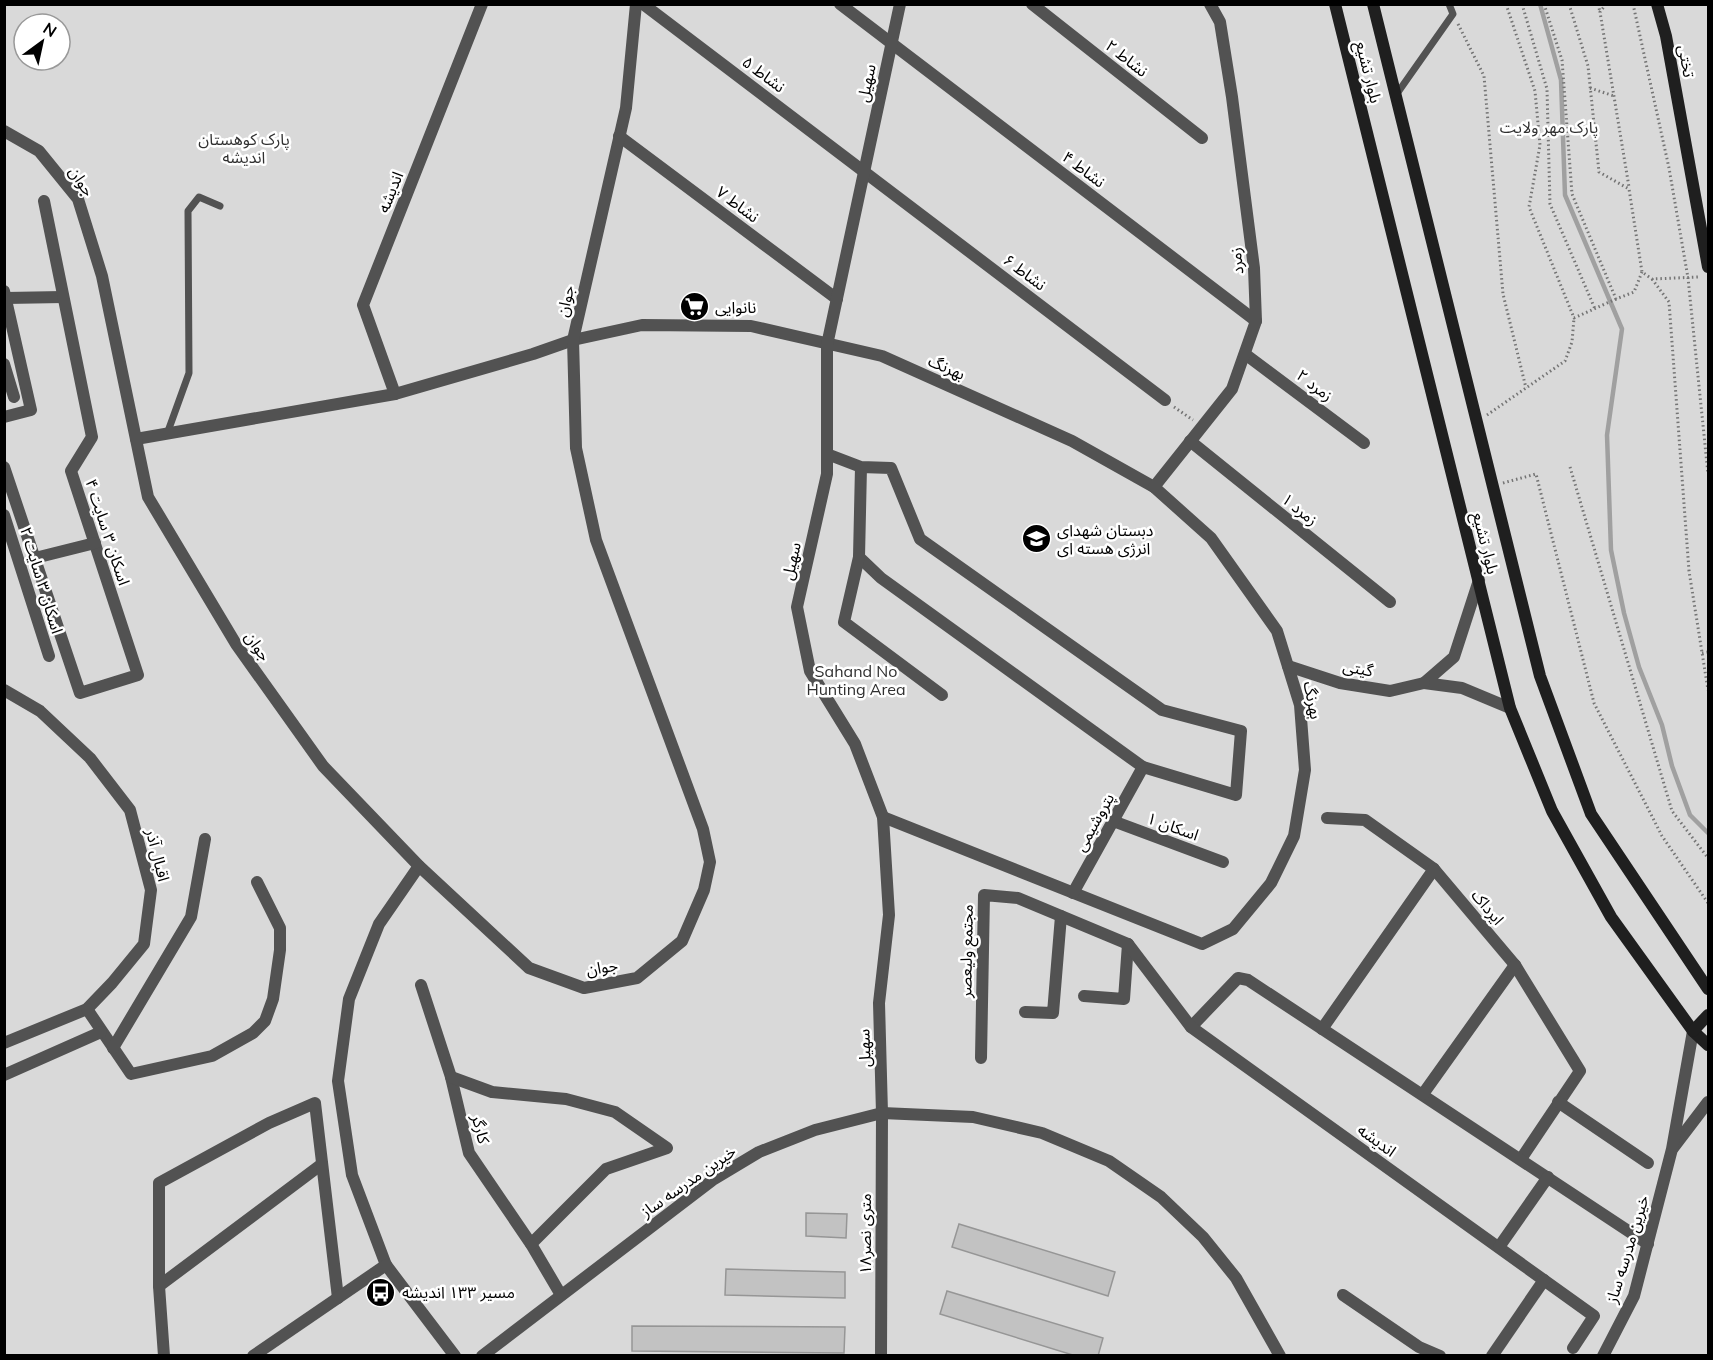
<svg xmlns="http://www.w3.org/2000/svg" width="1713" height="1360" font-family="Mulish,'Noto Sans Arabic',sans-serif">
<style>
.green{fill:#d9d9d9;fill-rule:evenodd}
.lines{fill:none;stroke-linecap:round;stroke-linejoin:round}
.stream{stroke:#a0a0a0;stroke-width:4.5}
.building{fill:#c2c2c2;stroke:#969696;stroke-width:1.5}
.path{stroke:#747474;stroke-width:3;stroke-dasharray:1.5 3;stroke-linecap:butt}
.service{stroke:#525252;stroke-width:7}
.minor{stroke:#525252;stroke-width:12}
.tertiary{stroke:#525252;stroke-width:12}
.secondary{stroke:#1f1f1f;stroke-width:12}
.labels{text-anchor:middle;dominant-baseline:central;stroke-width:5;stroke-linejoin:round;paint-order:stroke}
.street-label{font-size:16px;fill:#000;stroke:#fff}
.park-label{font-size:16px;fill:#303030;stroke:#fff}
.poi-label{font-size:16px;fill:#000;stroke:#fff;text-anchor:start}
</style>
<rect width="100%" height="100%" fill="#fff"/>
<path class="green" d="M5,5H1708V1355L5,1356ZM24,24H60V60H24Z"/>
<g class="lines">
<path class="stream" d="M1540,4L1561,80L1565,195L1622,329L1607,435L1611,550L1624,613L1639,667L1662,725L1672,766L1690,815L1708,833"/>
</g>
<g class="building">
<path d="M806,1213L847,1214L846,1238L806,1236Z"/>
<path d="M959,1224L1115,1272L1108,1296L952,1247Z"/>
<path d="M726,1269L845,1272V1298L725,1295Z"/>
<path d="M947,1291L1103,1338L1098,1356H1076L940,1314Z"/>
<path d="M632,1326L845,1327L844,1353L632,1351Z"/>
</g>
<g class="lines">
<g class="path">
<path d="M1506,4L1535,91L1540,145L1529,207L1574,318L1616,299"/>
<path d="M1522,4L1547,89L1550,204L1595,309"/>
<path d="M1544,4L1562,60L1572,194L1616,299L1634,292L1642,272"/>
<path d="M1569,4L1588,66L1599,172L1629,189L1642,272L1652,279L1699,277"/>
<path d="M1598,4L1600,12"/>
<path d="M1606,4L1600,12L1629,187"/>
<path d="M1633,4L1669,168L1688,278L1708,474"/>
<path d="M1458,24L1484,76L1503,294L1526,388"/>
<path d="M1590,88L1614,96"/>
<path d="M1652,279L1669,302L1689,571L1708,690"/>
<path d="M1174,407L1193,420"/>
<path d="M1487,415L1565,361L1572,342L1574,318"/>
<path d="M1570,467L1672,811L1708,858"/>
<path d="M1503,483L1536,474L1594,703L1662,836L1708,903"/>
<path d="M1702,653L1708,652"/>
</g>
<g class="service">
<path d="M1396,95L1453,14L1449,4"/>
<path d="M167,434L189,373L188,211L199,197L220,206"/>
</g>
<g class="minor">
<path d="M643,4L1165,400"/>
<path d="M840,4L1256,321"/>
<path d="M1032,4L1202,138"/>
<path d="M619,136L837,299"/>
<path d="M4,291L31,410L4,417"/>
<path d="M6,298L63,297"/>
<path d="M1245,354L1364,443"/>
<path d="M4,364L14,397"/>
<path d="M395,394L363,305L482,4"/>
<path d="M136,439L395,394L533,354L573,340L642,325L751,326L882,356L1072,441L1154,487L1211,538L1277,631L1300,705L1305,770L1294,836L1271,883L1233,929L1202,944L883,817"/>
<path d="M1190,441L1390,602"/>
<path d="M827,454L861,467L891,468L920,539L1162,710L1241,731L1236,795L1143,767L881,578L859,557L861,467"/>
<path d="M4,467L80,693L138,675L71,471L92,437L44,201"/>
<path d="M1154,487L1232,389L1256,321L1254,268L1232,97L1220,22L1210,4"/>
<path d="M4,515L49,656"/>
<path d="M859,557L844,622L942,695"/>
<path d="M35,558L95,543"/>
<path d="M1479,580L1454,657L1424,683L1462,688L1510,708"/>
<path d="M1288,666L1340,683L1390,691L1424,683"/>
<path d="M4,690L40,711L90,758L130,810L151,890L144,944L112,983L87,1009L4,1043"/>
<path d="M1327,818L1365,820L1434,869L1515,965L1580,1071L1521,1159"/>
<path d="M1113,821L1223,862"/>
<path d="M419,866L379,924L349,999L338,1081L352,1175L386,1265L455,1356"/>
<path d="M1073,893L1143,767"/>
<path d="M421,985L451,1077L469,1153L531,1244L561,1295"/>
<path d="M1084,996L1124,999L1128,944"/>
<path d="M87,1009L131,1074L212,1056L253,1033L265,1021L273,999L280,950V928L257,882"/>
<path d="M1025,1012L1053,1013L1061,916"/>
<path d="M1191,1027L1238,978L1248,980L1648,1244"/>
<path d="M1322,1029L1434,869"/>
<path d="M113,1048L191,917L205,839"/>
<path d="M981,1058L984,895L1018,898L1128,944L1191,1027L1594,1316L1573,1348"/>
<path d="M4,1075L101,1032"/>
<path d="M451,1077L492,1092L566,1099L615,1112L667,1148L606,1169L531,1244"/>
<path d="M1423,1094L1515,965"/>
<path d="M1558,1102L1648,1163"/>
<path d="M1499,1247L1548,1177"/>
<path d="M159,1286L322,1164"/>
<path d="M1343,1295L1419,1347L1440,1356"/>
<path d="M164,1356L159,1286V1183L269,1123L315,1103L338,1298"/>
<path d="M253,1356L386,1265"/>
<path d="M881,1356L882,1113L879,1003L889,915L883,817L855,744L810,671L797,607L827,474V345L900,4"/>
<path d="M1492,1356L1544,1280"/>
</g>
<g class="tertiary">
<path d="M4,131L39,151L78,199L102,276L148,497L236,644L323,766L419,866L529,968L584,988L637,978L682,941L704,890L710,862L703,829L596,540L576,448L573,340L626,108L636,4"/>
<path d="M1673,1148L1708,1102"/>
<path d="M482,1356L714,1179L759,1152L815,1130L882,1113L973,1117L1042,1133L1109,1161L1161,1197L1203,1237L1236,1278L1280,1356"/>
<path d="M1603,1356L1634,1296L1672,1149L1693,1031"/>
</g>
<g class="secondary">
<path d="M1335,4L1510,708L1552,811L1611,917L1693,1031L1708,1045"/>
<path d="M1373,4L1540,676L1591,814L1708,989"/>
<path d="M1657,4L1666,36L1708,267"/>
<path d="M1693,1031L1708,1015"/>
</g>
</g>
<defs>
<symbol id="supermarket-disc" viewBox="-11 -11 22 22"><circle r="9.5" fill="#000" stroke="#fff"/><path d="M-6-5.5h2.5l.6 2H6L4.5 2H-2.5L-4.4-4H-6ZM-1.5 3.2a1.3 1.3 0 1 0 .1 0ZM3 3.2a1.3 1.3 0 1 0 .1 0Z" fill="#fff"/></symbol>
<symbol id="school-disc" viewBox="-11 -11 22 22"><circle r="9.5" fill="#000" stroke="#fff"/><path d="M0-5L7-2L0 1L-7-2ZM-4 1L0 2.5L4 1V4Q0 6-4 4Z" fill="#fff"/></symbol>
<symbol id="bus-disc" viewBox="-11 -11 22 22"><circle r="9.5" fill="#000" stroke="#fff"/><path d="M-5-6H5V4H4V6H2V4H-2V6H-4V4H-5ZM-3.5-4V0h7V-4ZM-3.5 1.2v1.5H-2V1.2ZM2 1.2v1.5H3.5V1.2Z" fill="#fff"/></symbol>
</defs>
<g fill-rule="evenodd">
<use href="#supermarket-disc" x="678" y="290" width="33" height="33"/>
<use href="#school-disc" x="1020" y="522" width="33" height="33"/>
<use href="#bus-disc" x="364" y="1276" width="33" height="33"/>
</g>
<g class="labels">
<g class="street-label">
<text transform="translate(1127 58) rotate(38)">نشاط ۲</text>
<text transform="translate(1687 61) rotate(80)">تختی</text>
<text transform="translate(1369 72) rotate(76)">بلوار تشیع</text>
<text transform="translate(764 74) rotate(37)">نشاط ۵</text>
<text transform="translate(866 83) rotate(-78)">سهیل</text>
<text transform="translate(1084 169) rotate(37)">نشاط ۴</text>
<text transform="translate(82 181) rotate(57)">جوان</text>
<text transform="translate(390 192) rotate(-68)">اندیشه</text>
<text transform="translate(738 204) rotate(37)">نشاط ۷</text>
<text transform="translate(1236 261) rotate(-96)">زمرد</text>
<text transform="translate(1025 272) rotate(37)">نشاط ۶</text>
<text transform="translate(565 301) rotate(-77)">جوان</text>
<text transform="translate(947 367) rotate(24)">بهرنگ</text>
<text transform="translate(1315 385) rotate(37)">زمرد ۲</text>
<text transform="translate(1300 509) rotate(39)">زمرد ۱</text>
<text transform="translate(108 532) rotate(72)">اسکان ۳ سایت ۴</text>
<text transform="translate(1486 543) rotate(76)">بلوار تشیع</text>
<text transform="translate(791 561) rotate(-77)">سهیل</text>
<text transform="translate(42 580) rotate(73)">اسکان ۳ سایت ۲</text>
<text transform="translate(258 646) rotate(55)">جوان</text>
<text transform="translate(1358 668) rotate(10)">گیتی</text>
<text transform="translate(1313 700) rotate(79)">بهرنگ</text>
<text transform="translate(1094 822) rotate(-61)">پتروشیمی</text>
<text transform="translate(1173 826) rotate(20)">اسکان ۱</text>
<text transform="translate(158 855) rotate(76)">اقبال آذر</text>
<text transform="translate(1488 907) rotate(50)">ایرداک</text>
<text transform="translate(966 951) rotate(-89)">مجتمع ولیعصر</text>
<text transform="translate(602 967) rotate(-9)">جوان</text>
<text transform="translate(864 1048) rotate(-92)">سهیل</text>
<text transform="translate(481 1129) rotate(76)">کارگر</text>
<text transform="translate(1377 1140) rotate(36)">اندیشه</text>
<text transform="translate(688 1181) rotate(-35)">خیرین مدرسه ساز</text>
<text transform="translate(865 1234) rotate(-90)">۱۸متری نصر</text>
<text transform="translate(1627 1249) rotate(-73)">خیرین مدرسه ساز</text>
</g>
<g class="park-label">
<text x="1549" y="127">پارک مهر ولایت</text>
<text x="244" y="139">پارک کوهستان<tspan x="244" dy="18">اندیشه</tspan></text>
<text x="856" y="671">Sahand No<tspan x="856" dy="18">Hunting Area</tspan></text>
</g>
<g class="poi-label">
<text x="715" y="307">نانوایی</text>
<text x="1057" y="530">دبستان شهدای<tspan x="1057" dy="18">انرژی هسته ای</tspan></text>
<text x="402" y="1292">مسیر ۱۳۳ اندیشه</text>
</g>
</g>
<rect width="1713" height="1360" fill="none" stroke="#000000" stroke-width="12"/>
<g transform="translate(42 42) rotate(33)"><circle r="28" fill="#ffffff" stroke="#999999" stroke-width="1.5"/>
<path d="M0-4.5L10 22L0 15L-10 22Z" fill="#000000"/>
<text y="-9" font-size="16" font-weight="bold" text-anchor="middle" fill="#000000">N</text>
</g>
</svg>
